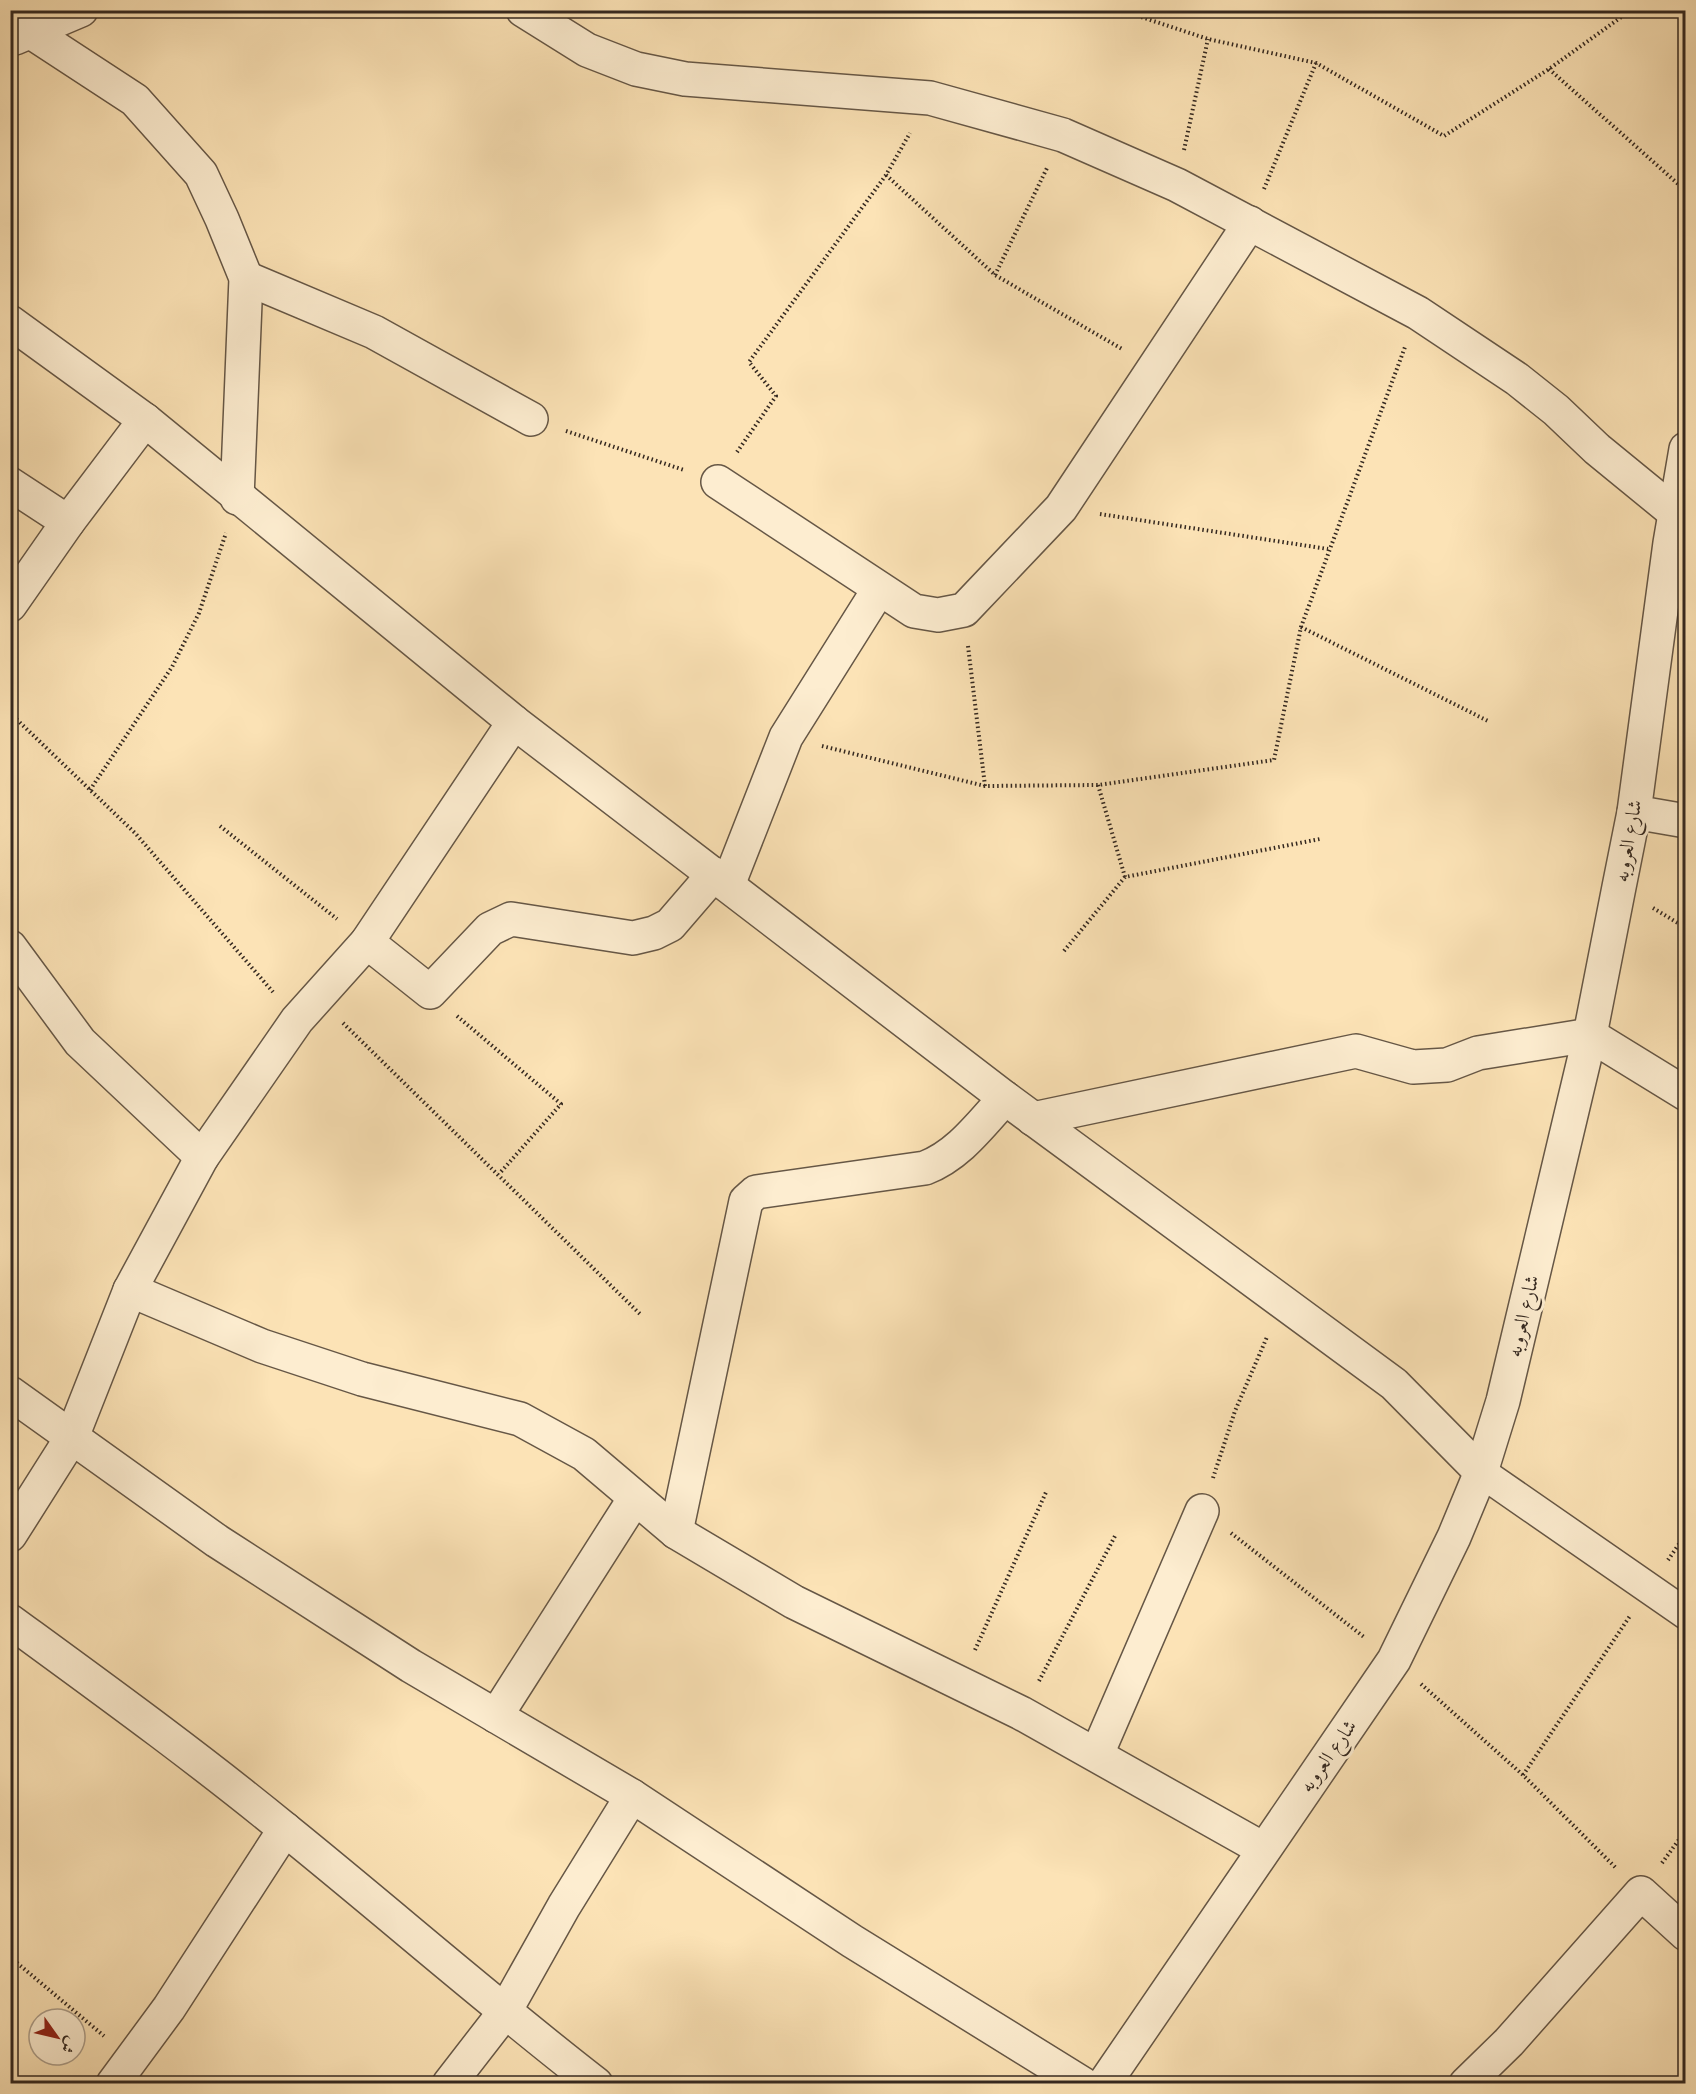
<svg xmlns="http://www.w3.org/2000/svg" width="1696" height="2094" font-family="Cardo,Amiri,serif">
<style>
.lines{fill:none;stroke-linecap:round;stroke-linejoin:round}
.pedestrian-casing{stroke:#665746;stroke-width:33}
.minor-casing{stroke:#665746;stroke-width:36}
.path{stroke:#342820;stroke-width:4;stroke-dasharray:1.5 3;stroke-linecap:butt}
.pedestrian{stroke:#fdedd0;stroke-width:30}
.minor{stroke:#fdedd0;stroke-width:33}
.labels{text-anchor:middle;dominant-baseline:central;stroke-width:6;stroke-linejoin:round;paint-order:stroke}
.street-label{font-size:20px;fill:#342820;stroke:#fdedd0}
</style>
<rect width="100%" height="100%" fill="#fce3b6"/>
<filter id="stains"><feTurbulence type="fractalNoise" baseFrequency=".00333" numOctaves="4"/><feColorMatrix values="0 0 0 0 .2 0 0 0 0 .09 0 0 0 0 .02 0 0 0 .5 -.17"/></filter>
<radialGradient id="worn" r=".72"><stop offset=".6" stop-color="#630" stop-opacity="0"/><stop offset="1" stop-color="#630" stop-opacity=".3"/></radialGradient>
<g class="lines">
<defs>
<path id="pedestrian" d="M1481,1472L1686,1614"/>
<g id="minor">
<path d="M523,10L587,50L636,69L685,79L930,98L1063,135L1177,185L1418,313L1517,379L1556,410L1597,449L1674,512"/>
<path d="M31,32L135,100L201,174L222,219L246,278L237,498"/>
<path d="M15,38L81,10"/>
<path d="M246,278L374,332L531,419"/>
<path d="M10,322L145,420L514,722L1005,1098L1394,1384L1481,1472"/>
<path d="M718,482L914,611L938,615L964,610L1061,508L1250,223"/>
<path d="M10,484L68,522"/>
<path d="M10,605L68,522L145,420"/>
<path d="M1634,812L1686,821"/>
<path d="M728,885L786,737L879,589"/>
<path d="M367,942L430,992L490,929L511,919L633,938L654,933L670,925L714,874"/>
<path d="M10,947L80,1042L202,1157"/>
<path d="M1033,1119L1356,1051L1413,1067L1447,1065L1478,1053L1590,1035L1686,1094"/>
<path d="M130,1290L262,1346L362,1379L520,1419L584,1454L676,1532L794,1602L1021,1713L1263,1849"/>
<path d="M10,1393L217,1541L411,1666L632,1796L852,1941L1083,2084"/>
<path d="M676,1532L746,1201L756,1192L925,1168C959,1155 981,1124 1005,1098"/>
<path d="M10,1535L72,1437L130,1290L202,1157L297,1020L367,942L514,722"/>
<path d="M10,1621C103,1689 197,1757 286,1830C390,1914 490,2002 596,2084"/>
<path d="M496,1716L635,1498"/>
<path d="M1097,1754L1202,1511"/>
<path d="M113,2084L169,2008L285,1829"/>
<path d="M449,2084L504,2013L564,1906L632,1796"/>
<path d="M1104,2084L1394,1660L1454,1537L1481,1472L1503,1401L1590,1035L1619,887L1634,812L1670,543L1686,449"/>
<path d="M1466,2084L1509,2042L1641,1893L1686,1934"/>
</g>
</defs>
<use href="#pedestrian" class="pedestrian-casing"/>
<use href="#minor" class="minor-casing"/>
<g class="path">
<path d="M1120,10L1208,39L1316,63L1444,136L1549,69L1631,10"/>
<path d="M1549,69L1686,191"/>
<path d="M1184,150L1208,39"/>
<path d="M886,175L995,275L1122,349"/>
<path d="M1264,189L1316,63"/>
<path d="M995,275L1047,168"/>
<path d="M566,431L684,470"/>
<path d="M737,452L776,396L749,362L886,175L910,133"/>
<path d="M1100,514L1328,549"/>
<path d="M1301,627L1490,722"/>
<path d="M968,646L985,786"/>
<path d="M10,713L135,833L273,992"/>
<path d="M822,746L985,786L1098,785L1274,760L1301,627L1405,347"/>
<path d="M1098,785L1125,877"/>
<path d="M90,790L172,667L199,613L226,533"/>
<path d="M220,826L337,919"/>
<path d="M1653,908L1686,928"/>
<path d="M1064,951L1125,877L1320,839"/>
<path d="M457,1016L561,1104L499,1174"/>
<path d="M343,1023L641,1315"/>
<path d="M1213,1478L1235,1411L1267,1337"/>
<path d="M1231,1533L1364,1637"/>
<path d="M1668,1560L1686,1534"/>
<path d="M975,1650L1047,1490"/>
<path d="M1039,1681L1115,1536"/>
<path d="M1421,1684L1523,1775L1616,1868"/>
<path d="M1523,1775L1630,1616"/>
<path d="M1662,1863L1686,1830"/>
<path d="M10,1957L104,2036"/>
</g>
<use href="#pedestrian" class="pedestrian"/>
<use href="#minor" class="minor"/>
</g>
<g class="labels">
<g class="street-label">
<text transform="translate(1628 841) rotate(-80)">شارع العروبه</text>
<text transform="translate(1523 1316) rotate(-77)">شارع العروبه</text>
<text transform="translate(1328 1756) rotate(-55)">شارع العروبه</text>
</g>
</g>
<rect width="1696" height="2094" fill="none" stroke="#fce3b6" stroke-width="36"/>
<rect x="12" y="12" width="1672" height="2070" fill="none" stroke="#342820" stroke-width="3"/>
<rect x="18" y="18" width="1660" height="2058" fill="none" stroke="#342820" stroke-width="1.5"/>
<g transform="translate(57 2037) rotate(124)"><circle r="28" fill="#fdedd0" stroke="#ad9e8a" stroke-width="1.5"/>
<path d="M0-4.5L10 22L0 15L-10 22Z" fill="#8f2418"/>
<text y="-9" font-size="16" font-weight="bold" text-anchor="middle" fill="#342820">ش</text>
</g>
<rect width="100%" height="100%" filter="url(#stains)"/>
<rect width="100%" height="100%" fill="url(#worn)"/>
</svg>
